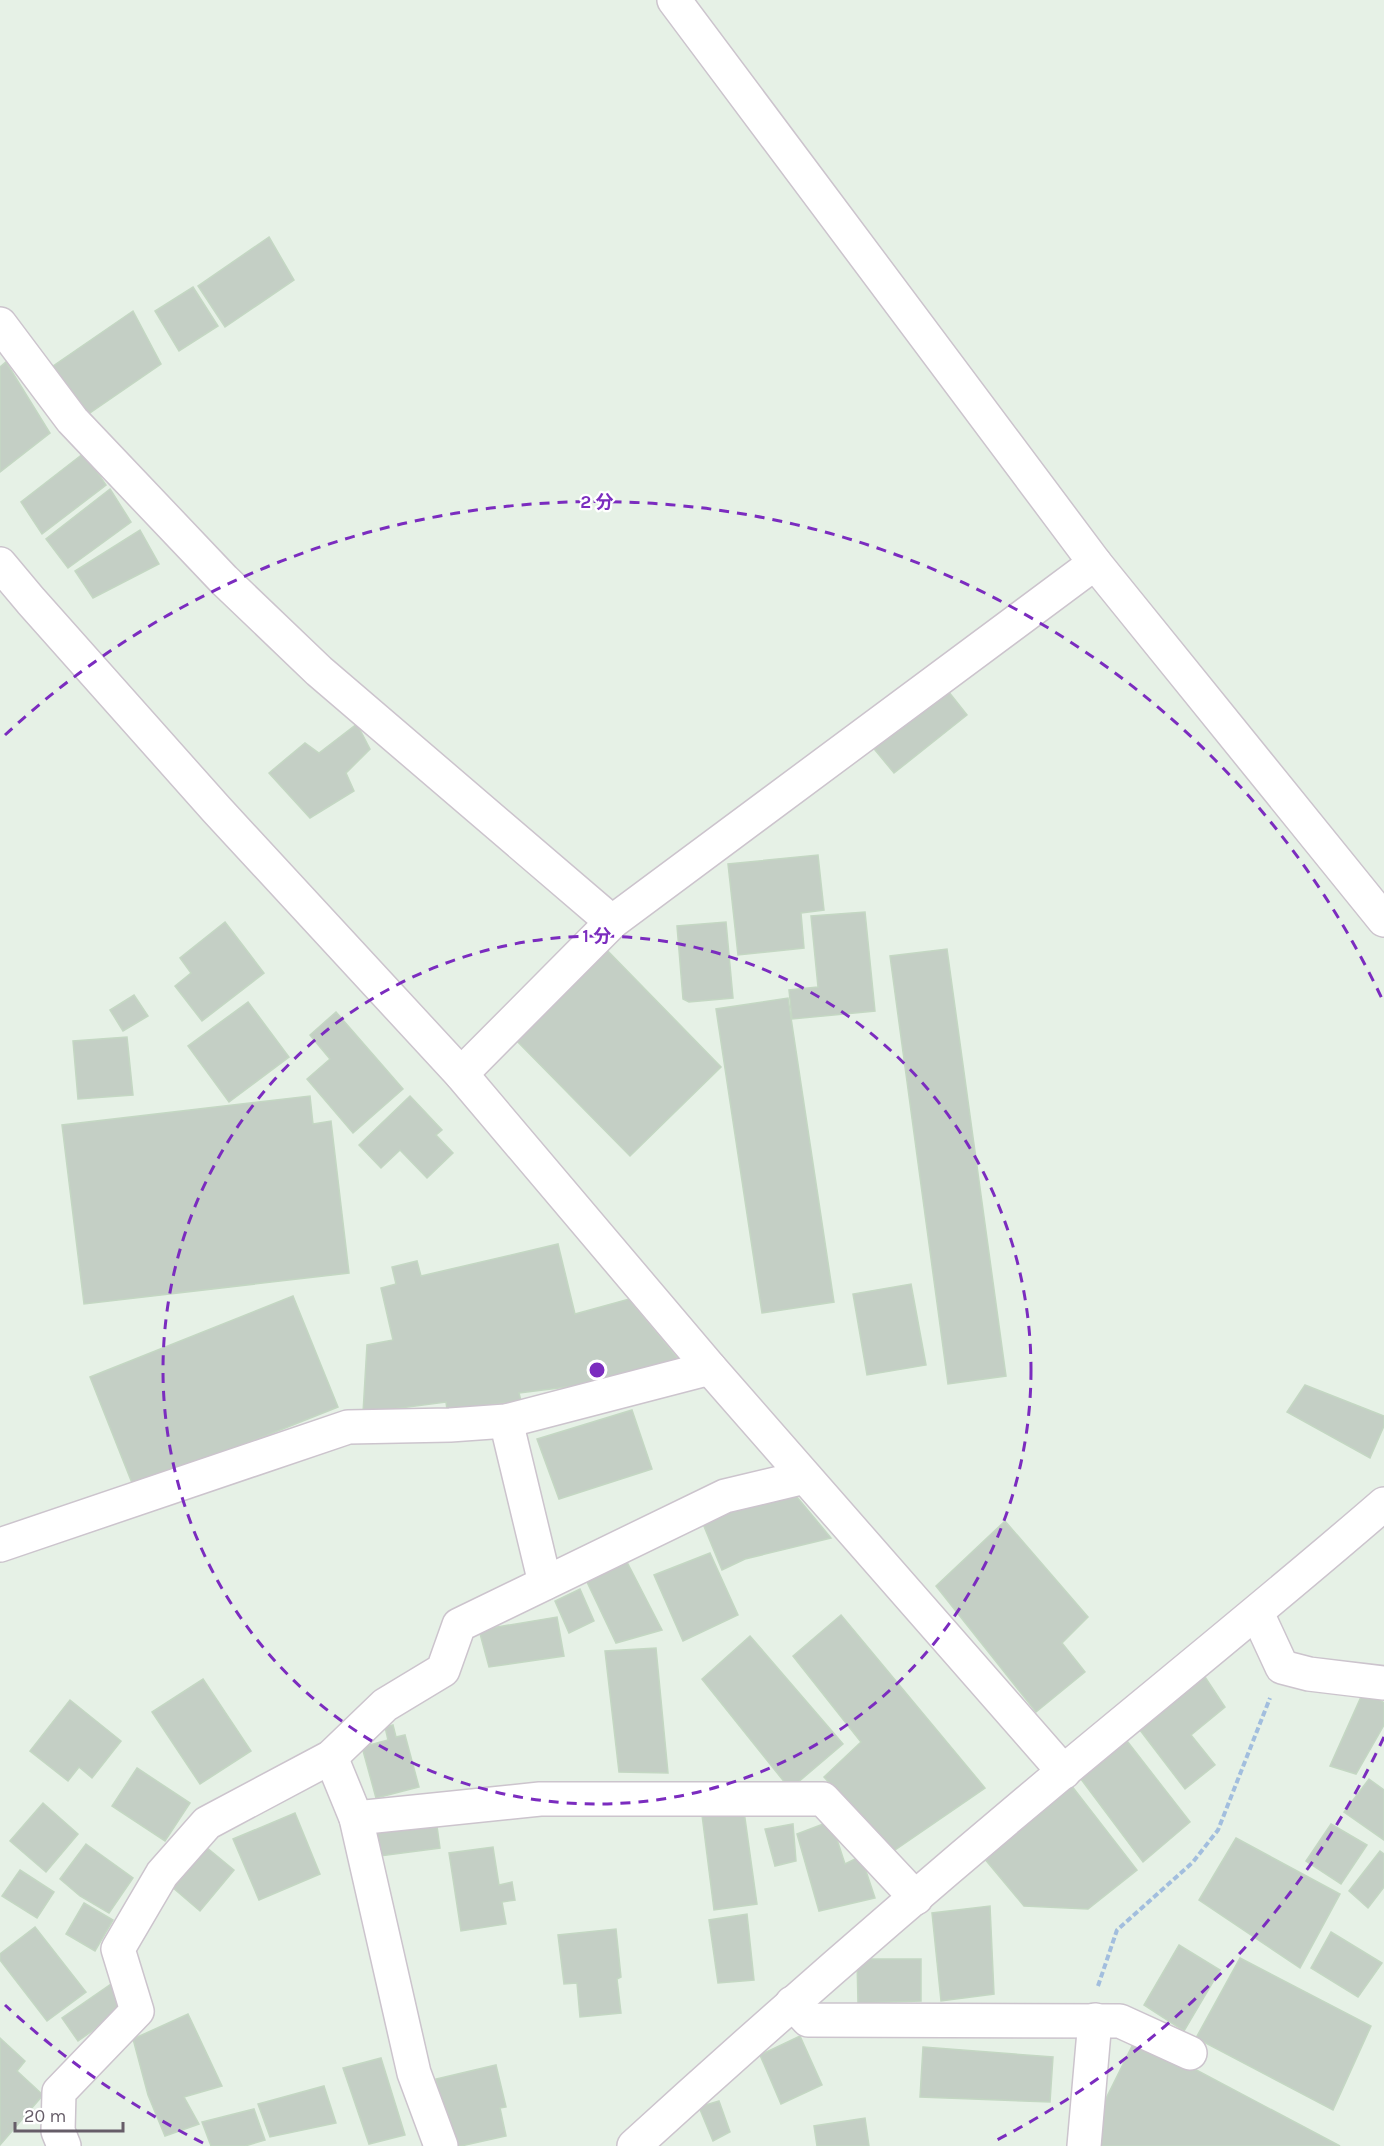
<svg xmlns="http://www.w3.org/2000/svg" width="1384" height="2146" font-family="Karla,'Noto Sans JP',sans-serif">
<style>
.building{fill:#c4cfc5;stroke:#c4d7c3;stroke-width:1.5}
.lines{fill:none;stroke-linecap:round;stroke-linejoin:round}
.minor-casing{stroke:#ccc4cd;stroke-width:36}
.path{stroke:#a2bede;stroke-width:4;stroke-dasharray:6 3;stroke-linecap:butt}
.minor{stroke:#fff;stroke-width:33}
.ring{fill:none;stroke:#7b2cbf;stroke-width:3;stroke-dasharray:10 8}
.centre{fill:#7b2cbf;stroke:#fff;stroke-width:3}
.ring-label{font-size:18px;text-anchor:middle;font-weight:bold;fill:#7b2cbf;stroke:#fff;stroke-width:4.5;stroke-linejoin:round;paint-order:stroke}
</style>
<rect width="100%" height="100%" fill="#e6f1e6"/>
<g class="building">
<path d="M269,237L294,280L225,327L198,286Z"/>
<path d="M193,287L218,326L179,351L155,311Z"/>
<path d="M133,311L161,364L84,417L46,371Z"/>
<path d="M6,362L50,433L0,472V367Z"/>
<path d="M84,453L106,485L42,534L21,502Z"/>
<path d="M110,489L131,522L68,568L46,539Z"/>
<path d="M140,530L159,564L93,598L75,571Z"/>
<path d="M944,686L967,715L894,773L871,745Z"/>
<path d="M357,724L370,749L346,773L354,791L310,818L269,773L305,743L319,753Z"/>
<path d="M818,855L824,910L801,913L804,948L738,955L728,864Z"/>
<path d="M865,912L875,1011L792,1019L789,990L818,987L811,916Z"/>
<path d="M225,922L264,973L202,1021L175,986L191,973L180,958Z"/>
<path d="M726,922L733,998L689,1002L683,999L677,926Z"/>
<path d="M601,944L721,1067L630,1156L510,1034Z"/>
<path d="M947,949L1006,1376L948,1384L890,956Z"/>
<path d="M134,995L148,1016L123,1031L110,1010Z"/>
<path d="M788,998L834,1302L762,1313L716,1009Z"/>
<path d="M248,1002L289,1057L229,1102L188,1046Z"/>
<path d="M336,1012L403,1089L353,1133L307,1079L330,1059L310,1035Z"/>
<path d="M127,1037L133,1095L78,1099L73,1041Z"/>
<path d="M310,1096L313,1124L331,1121L349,1273L84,1304L62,1125Z"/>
<path d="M410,1096L442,1130L436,1135L453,1153L427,1178L400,1150L381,1168L359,1145Z"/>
<path d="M558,1244L575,1314L629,1299L680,1361L607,1382L519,1393L521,1401L447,1410L446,1402L363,1413L367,1345L393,1340L381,1288L396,1284L392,1267L417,1261L421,1276Z"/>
<path d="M911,1284L926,1365L867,1375L853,1294Z"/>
<path d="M293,1296L338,1407L134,1488L90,1377Z"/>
<path d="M1305,1385L1384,1416V1426L1370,1458L1287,1412Z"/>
<path d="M632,1410L652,1469L559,1499L537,1439Z"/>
<path d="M792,1491L831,1538L745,1559L722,1570L701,1519Z"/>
<path d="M1005,1521L1088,1617L1062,1643L1085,1672L1036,1712L936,1586Z"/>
<path d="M710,1553L738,1615L683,1641L654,1575Z"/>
<path d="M627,1562L662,1630L616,1643L586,1580Z"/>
<path d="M580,1589L594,1621L569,1633L555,1601Z"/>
<path d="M841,1615L985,1788L892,1852L824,1777L861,1742L793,1656Z"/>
<path d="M557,1617L564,1656L489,1667L479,1630Z"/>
<path d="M750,1636L843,1744L790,1789L702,1679Z"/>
<path d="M656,1648L668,1773L619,1772L605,1651Z"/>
<path d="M1205,1677L1225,1707L1191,1735L1215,1765L1185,1789L1140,1730Z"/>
<path d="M203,1679L251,1751L200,1784L152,1712Z"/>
<path d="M1365,1688L1384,1703V1725L1356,1774L1330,1766Z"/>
<path d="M70,1700L121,1741L92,1778L79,1767L68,1781L30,1751Z"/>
<path d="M393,1725L396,1737L405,1735L419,1787L376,1798L362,1747L388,1740L385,1727Z"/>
<path d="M1127,1741L1190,1822L1143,1862L1081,1779Z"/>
<path d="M137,1768L190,1803L165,1841L112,1806Z"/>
<path d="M1369,1779L1384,1790V1840L1344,1812Z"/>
<path d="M1071,1785L1137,1870L1088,1909L1024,1906L984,1858Z"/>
<path d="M43,1803L78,1834L46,1872L10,1841Z"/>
<path d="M743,1804L757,1904L714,1910L701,1807Z"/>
<path d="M295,1813L320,1874L259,1900L233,1839Z"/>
<path d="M436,1819L440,1848L380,1856L376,1827Z"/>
<path d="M831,1821L845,1864L861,1856L875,1898L819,1911L797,1834Z"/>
<path d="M793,1824L796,1861L775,1866L765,1829Z"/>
<path d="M1331,1824L1367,1845L1341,1884L1306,1861Z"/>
<path d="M1236,1838L1340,1894L1300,1968L1199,1900Z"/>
<path d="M86,1844L133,1878L109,1913L80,1896L60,1879Z"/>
<path d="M206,1847L234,1870L200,1911L172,1887Z"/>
<path d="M493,1847L499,1885L512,1882L515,1900L502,1902L506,1924L461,1931L449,1853Z"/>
<path d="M1380,1851L1384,1854V1887L1368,1908L1349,1891Z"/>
<path d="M20,1870L54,1892L37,1918L2,1896Z"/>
<path d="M84,1903L113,1920L95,1951L66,1934Z"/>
<path d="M990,1906L994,1994L941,2001L932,1913Z"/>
<path d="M747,1914L754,1980L718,1983L709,1920Z"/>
<path d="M35,1927L86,1992L47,2021L0,1960V1954Z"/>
<path d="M616,1929L621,1977L617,1979L621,2013L580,2017L577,1983L564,1984L558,1935Z"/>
<path d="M1331,1932L1382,1963L1358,1997L1311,1968Z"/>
<path d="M1179,1945L1220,1970L1184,2031L1144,2005Z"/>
<path d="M1240,1958L1371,2026L1333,2110L1196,2038Z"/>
<path d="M857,1959H921V2001L858,2003Z"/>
<path d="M114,1982L130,2004L78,2041L62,2018Z"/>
<path d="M188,2014L222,2086L184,2097L199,2124L165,2136L148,2095L133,2039Z"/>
<path d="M800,2036L822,2085L781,2104L760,2055Z"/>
<path d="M0,2038L25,2061L17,2071L43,2095L0,2145Z"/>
<path d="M1136,2038L1340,2146H1097L1088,2135Z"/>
<path d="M923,2047L1053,2057L1050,2102L920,2097Z"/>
<path d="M381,2058L405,2135L369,2144L343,2068Z"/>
<path d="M496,2065L506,2107L500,2108L506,2136L461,2146H451L436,2079Z"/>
<path d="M324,2086L336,2123L270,2137L258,2104Z"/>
<path d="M719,2101L730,2132L713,2141L699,2107Z"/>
<path d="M254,2109L265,2140L245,2146H211L202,2122Z"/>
<path d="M865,2118L869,2146H817L814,2126Z"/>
</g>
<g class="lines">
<defs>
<g id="minor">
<path d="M674,0L1095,563L1384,920"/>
<path d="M0,324L72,420L224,580L319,671L612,922"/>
<path d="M0,564L31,601L217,810L461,1074L710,1368L1064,1772"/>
<path d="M461,1074L612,922L1095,563"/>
<path d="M506,1421L545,1583"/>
<path d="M0,1545L348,1427L450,1425L506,1421L710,1368"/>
<path d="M1257,1613L1282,1667L1309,1674L1384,1683"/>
<path d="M331,1757L356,1818L414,2073L441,2146"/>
<path d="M356,1818L540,1799H823L916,1898"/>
<path d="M792,2003L808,2020L1120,2021L1190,2053"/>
<path d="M64,2146L58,2131L59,2092L137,2011L118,1949L162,1874L207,1823L331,1757L385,1705L443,1670L459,1625L725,1496L805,1477"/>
<path d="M634,2146C774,2018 918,1893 1064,1771C1171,1682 1279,1595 1384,1504"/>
<path d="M1084,2146L1095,2020"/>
</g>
</defs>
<use href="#minor" class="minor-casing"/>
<path class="path" d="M1098,1986L1117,1930L1193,1862L1218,1830L1270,1698"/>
<use href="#minor" class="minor"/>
</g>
<g class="ring">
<circle cx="597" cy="1370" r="434"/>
<path d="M1384 1737A868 868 0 0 1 991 2143M203 2143A868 868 0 0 1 5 2005M5 735A868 868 0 0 1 1384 1003"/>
</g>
<circle cx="597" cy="1370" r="9" class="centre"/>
<g class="ring-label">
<text x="597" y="508">2 分</text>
<text x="597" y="942">1 分</text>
</g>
<path d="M15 2122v9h108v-9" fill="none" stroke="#665d68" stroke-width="3"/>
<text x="24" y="2122" font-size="18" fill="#665d68" stroke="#ffffff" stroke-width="4.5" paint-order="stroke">20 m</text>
</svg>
